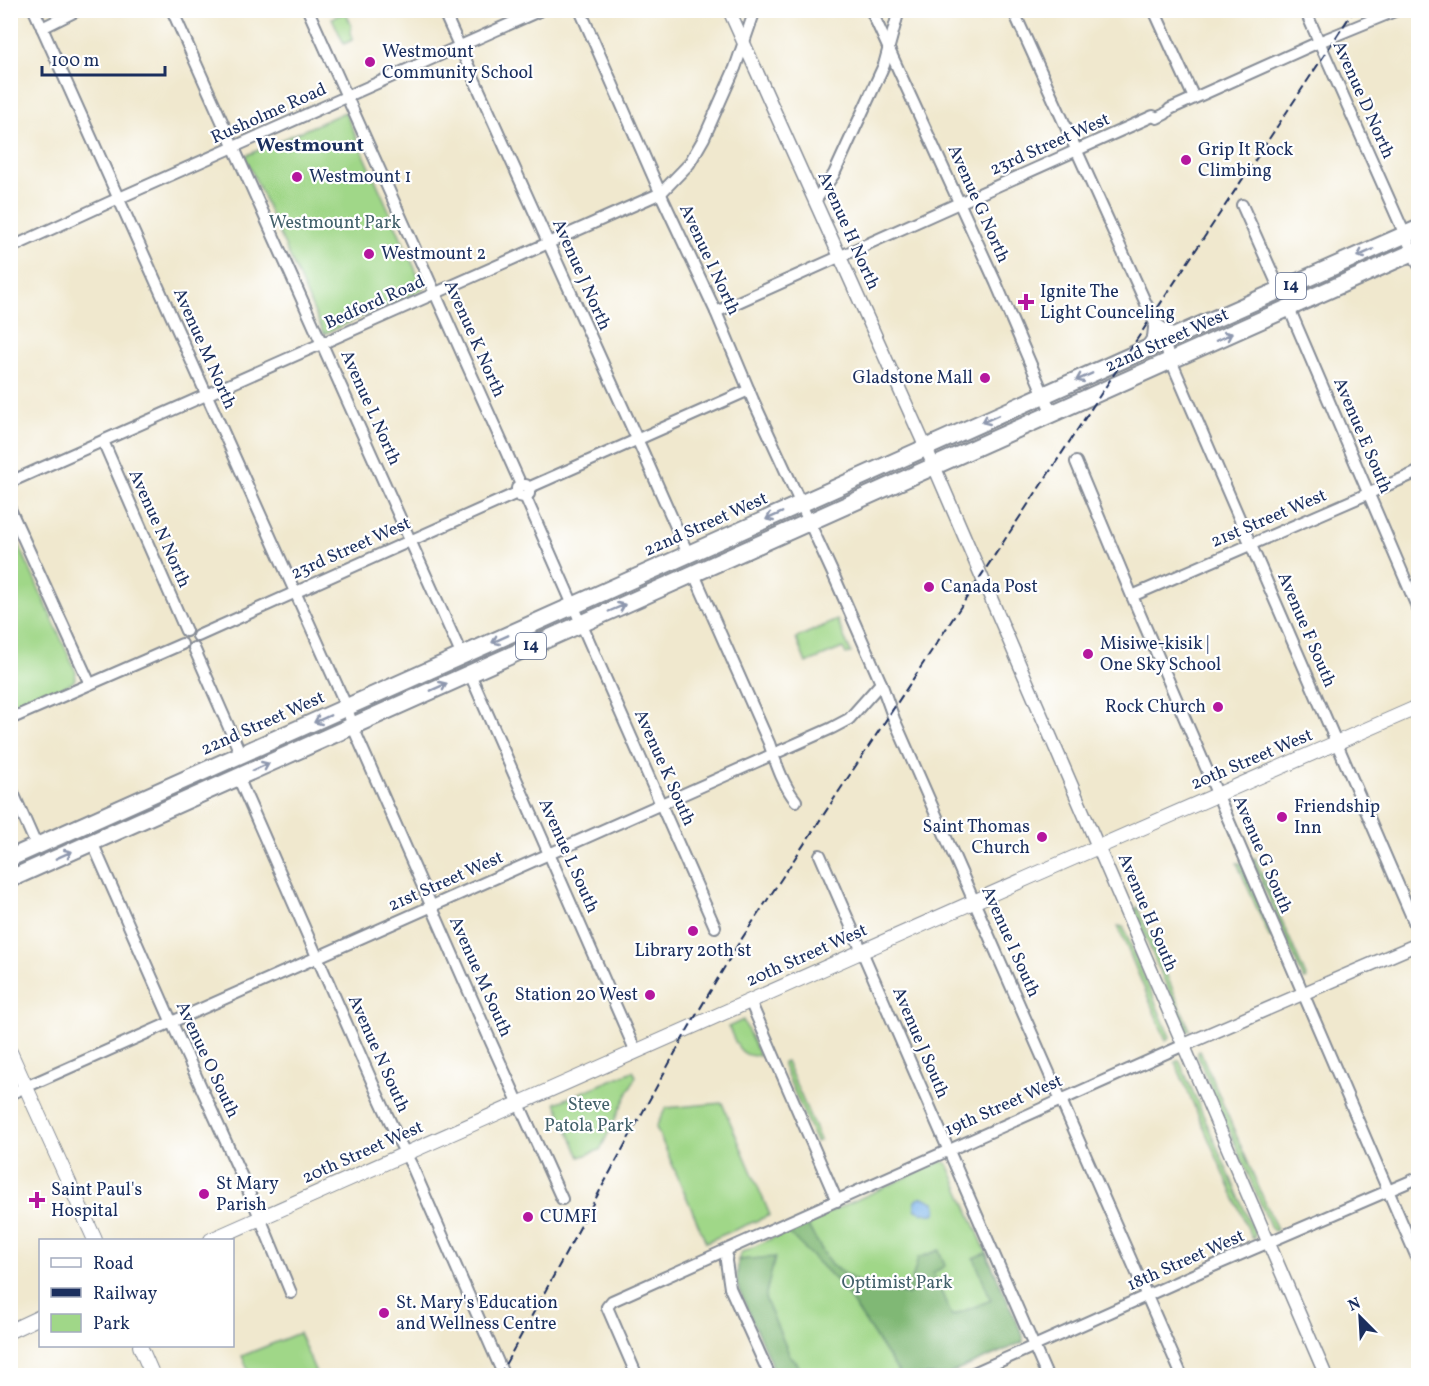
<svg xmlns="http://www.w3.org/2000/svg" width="1429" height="1386" font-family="Vollkorn,serif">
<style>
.green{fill:#a0d788;stroke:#5e8373;stroke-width:1.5}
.forest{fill:#80b874;stroke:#4e7469;stroke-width:1.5}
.water{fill:#79b3ea;stroke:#4a71a4;stroke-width:1.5}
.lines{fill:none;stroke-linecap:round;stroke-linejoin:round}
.minor-casing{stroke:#868c96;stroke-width:14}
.tertiary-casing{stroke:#868c96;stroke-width:15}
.secondary-casing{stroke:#868c96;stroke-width:16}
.primary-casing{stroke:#868c96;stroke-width:20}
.minor{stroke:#fff;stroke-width:10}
.tertiary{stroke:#fff;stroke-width:12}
.secondary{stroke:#fff;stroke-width:14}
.primary{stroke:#fff;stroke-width:16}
.rail{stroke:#1b2f5e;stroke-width:2;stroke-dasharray:9 4.5;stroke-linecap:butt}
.oneway{stroke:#8d97ae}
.poi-dot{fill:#b5179e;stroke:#fff;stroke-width:2}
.labels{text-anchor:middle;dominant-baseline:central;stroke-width:4.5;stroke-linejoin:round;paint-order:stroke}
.shield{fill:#fff;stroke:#5f6d8e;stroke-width:1.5}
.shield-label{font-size:16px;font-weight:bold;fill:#1b2f5e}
.poi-label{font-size:18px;fill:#1b2f5e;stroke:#fff;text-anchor:start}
.street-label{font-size:18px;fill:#1b2f5e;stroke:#fff}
.park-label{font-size:18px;fill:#43616b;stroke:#fff}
.neighbourhood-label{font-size:20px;font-weight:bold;fill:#1b2f5e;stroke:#fff}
</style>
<rect width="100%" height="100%" fill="#fff"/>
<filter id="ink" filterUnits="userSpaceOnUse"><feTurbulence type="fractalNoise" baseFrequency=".0167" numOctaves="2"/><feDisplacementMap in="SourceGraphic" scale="12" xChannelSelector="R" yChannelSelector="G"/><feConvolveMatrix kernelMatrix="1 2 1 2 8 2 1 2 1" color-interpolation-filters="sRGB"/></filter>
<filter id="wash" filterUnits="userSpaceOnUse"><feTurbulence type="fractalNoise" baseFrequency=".008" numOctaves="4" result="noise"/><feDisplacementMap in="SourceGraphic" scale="24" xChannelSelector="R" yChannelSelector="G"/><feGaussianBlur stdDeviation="1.35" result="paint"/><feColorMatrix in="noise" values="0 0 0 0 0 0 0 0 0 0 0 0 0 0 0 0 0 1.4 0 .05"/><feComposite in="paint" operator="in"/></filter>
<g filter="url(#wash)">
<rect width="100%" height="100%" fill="#f0e8ce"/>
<g class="green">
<path d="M346,12L351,25V32L352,40L344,44L332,18Z"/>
<path d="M345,112L424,289L324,334L245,156Z"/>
<path d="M11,527L76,672L75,679L72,683L11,711Z"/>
<path d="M837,620L851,653L846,654L843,648L806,663L796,638Z"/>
<path d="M1255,858L1307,979L1304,980L1252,859Z"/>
<path d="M1237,863H1241L1273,936L1270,938Z"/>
<path d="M1137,907L1164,968L1159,969L1134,910Z"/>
<path d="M1118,926L1123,927L1170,1037L1166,1040Z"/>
<path d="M1164,969L1190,1030L1187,1031L1160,971Z"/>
<path d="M743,1020L759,1055C741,1059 736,1044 730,1030L728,1027Z"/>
<path d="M1200,1051L1277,1230L1274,1231L1271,1228L1198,1057V1052Z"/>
<path d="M1179,1060L1255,1234L1254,1239L1252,1238L1175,1062Z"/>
<path d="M786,1061L820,1140L816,1142L783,1066V1062Z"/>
<path d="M633,1071L636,1076L600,1150L580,1157L556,1103Z"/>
<path d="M722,1103L770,1215L706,1242L656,1127L666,1108Z"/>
<path d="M942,1161L948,1164L1023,1336V1342L947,1375H776L737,1285L738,1260L742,1252Z"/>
<path d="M299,1333L317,1375H250L242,1356Z"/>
</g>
<g class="forest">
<path d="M806,1223L831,1265L856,1281L908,1295L918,1258L939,1250L945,1266L933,1273L952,1316L991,1300L974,1258L986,1253L1023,1336V1342L947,1375H894L899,1373L842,1287L787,1231Z"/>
<path d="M775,1257L765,1298L790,1356L806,1375H776L737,1285L738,1260Z"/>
</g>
<path class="water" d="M923,1197L934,1202C943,1221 924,1213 916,1210C913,1203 916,1199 923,1197Z"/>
</g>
<g filter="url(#ink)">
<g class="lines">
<defs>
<g id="minor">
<path d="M34,10L344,701L356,734L491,1042L562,1199"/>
<path d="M172,10L462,656"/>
<path d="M308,10L521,485"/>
<path d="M443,10L642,450L688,554"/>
<path d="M580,10L663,199L716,312L753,400L834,576L881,683L894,719L1182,1376"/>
<path d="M871,10L996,283L1052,414"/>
<path d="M1013,10L1157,328"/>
<path d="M1154,10L1194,98"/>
<path d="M1305,10L1418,264"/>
<path d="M42,28L78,10"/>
<path d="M815,201L834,174L884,65L899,10"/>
<path d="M1242,205L1280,290"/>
<path d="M10,248L108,203L541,10"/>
<path d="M1289,308L1418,609"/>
<path d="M716,312L1153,116L1157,118L1165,114L1170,109L1319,42L1397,10"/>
<path d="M1163,342L1418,931"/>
<path d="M103,441L186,631"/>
<path d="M1076,462L1132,596L1418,1260"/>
<path d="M10,482L661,193L689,164L704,138L735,68L755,10"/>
<path d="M528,488L749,390"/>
<path d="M525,496L715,927"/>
<path d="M10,509L90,684"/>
<path d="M694,574L769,743C776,763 783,785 796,801"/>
<path d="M1132,596L1418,472"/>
<path d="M198,636L517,493V488L521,485H526L529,489V494L524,497L519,496L517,493"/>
<path d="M194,648L241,755"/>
<path d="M470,674L636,1052"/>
<path d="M10,719L182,644"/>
<path d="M238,777L377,1093L400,1143L412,1166L504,1376"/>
<path d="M10,786L37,847"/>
<path d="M92,842L172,1023L256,1208L291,1293"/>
<path d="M820,855L1047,1376"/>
<path d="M750,1001L837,1201"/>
<path d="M10,1094L832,728L849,719L881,683"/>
<path d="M727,1250L726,1261L730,1288L770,1376"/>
<path d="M637,1376L607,1307L612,1301L1184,1045"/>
<path d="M967,1376L1204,1270L1418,1178"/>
</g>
<g id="tertiary">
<path d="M729,10L934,466L1326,1376"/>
<path d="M1184,1045L1418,944"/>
</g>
<g id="secondary">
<path d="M10,1052L95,1240"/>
<path d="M211,1240L1032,876L1418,707"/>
<path d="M10,1331L40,1317"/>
<path d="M140,1346L153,1376"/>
</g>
<g id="primary">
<path d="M1150,347L1156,338L1157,328L1172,338"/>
<path d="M10,858L1124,359L1418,229"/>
<path d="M10,879L1418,250"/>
</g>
</defs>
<use href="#minor" class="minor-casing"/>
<use href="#tertiary" class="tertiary-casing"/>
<use href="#secondary" class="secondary-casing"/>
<use href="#primary" class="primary-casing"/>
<use href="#minor" class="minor"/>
<use href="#tertiary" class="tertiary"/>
<use href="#secondary" class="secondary"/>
<use href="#primary" class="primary"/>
<path class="rail" d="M499,1376L688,1029L737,946L1354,10"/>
</g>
<defs><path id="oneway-shaft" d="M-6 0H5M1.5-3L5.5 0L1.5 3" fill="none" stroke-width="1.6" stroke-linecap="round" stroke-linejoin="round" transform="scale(1.5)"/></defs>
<g class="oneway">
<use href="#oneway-shaft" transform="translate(1365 253) rotate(156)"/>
<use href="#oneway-shaft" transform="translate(1224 337) rotate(-25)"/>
<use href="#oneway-shaft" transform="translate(1084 377) rotate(156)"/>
<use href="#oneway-shaft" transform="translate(990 419) rotate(156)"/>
<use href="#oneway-shaft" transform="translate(774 516) rotate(156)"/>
<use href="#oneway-shaft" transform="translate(617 608) rotate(-23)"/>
<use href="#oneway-shaft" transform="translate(500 639) rotate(156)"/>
<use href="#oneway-shaft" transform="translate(439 687) rotate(-24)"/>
<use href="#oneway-shaft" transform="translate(322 719) rotate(156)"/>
<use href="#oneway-shaft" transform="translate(261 767) rotate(-24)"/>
<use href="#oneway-shaft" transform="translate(64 855) rotate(-24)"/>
</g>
</g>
<g class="poi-dot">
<circle cx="370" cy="62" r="6"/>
<circle cx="1186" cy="160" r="6"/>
<circle cx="297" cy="177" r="6"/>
<circle cx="369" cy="254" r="6"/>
<path d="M1023 293h6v6h6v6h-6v6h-6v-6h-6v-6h6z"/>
<circle cx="985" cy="378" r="6"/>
<circle cx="929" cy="587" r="6"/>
<circle cx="1088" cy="654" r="6"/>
<circle cx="1218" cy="707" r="6"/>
<circle cx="1282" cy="817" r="6"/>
<circle cx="1042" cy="837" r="6"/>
<circle cx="693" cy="931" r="6"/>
<circle cx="650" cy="995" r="6"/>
<circle cx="204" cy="1194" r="6"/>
<path d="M34 1191h6v6h6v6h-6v6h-6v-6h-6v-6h6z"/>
<circle cx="528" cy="1217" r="6"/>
<circle cx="384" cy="1313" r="6"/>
</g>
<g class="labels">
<g class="shield">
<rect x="1276" y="273" width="30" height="26" rx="4.5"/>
<rect x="516" y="633" width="30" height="26" rx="4.5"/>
</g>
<g class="shield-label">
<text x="1291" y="286">14</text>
<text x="531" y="646">14</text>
</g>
<g class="poi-label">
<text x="382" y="52">Westmount<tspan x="382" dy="21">Community School</tspan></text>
<text x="1198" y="150">Grip It Rock<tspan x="1198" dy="21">Climbing</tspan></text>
<text x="309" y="177">Westmount 1</text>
<text x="381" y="254">Westmount 2</text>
<text x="1040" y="292">Ignite The<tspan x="1040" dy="21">Light Counceling</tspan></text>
<text x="973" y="378" text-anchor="end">Gladstone Mall</text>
<text x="941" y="587">Canada Post</text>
<text x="1100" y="644">Misiwe-kisik |<tspan x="1100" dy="21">One Sky School</tspan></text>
<text x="1206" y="707" text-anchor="end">Rock Church</text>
<text x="1294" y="807">Friendship<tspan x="1294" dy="21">Inn</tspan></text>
<text x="1030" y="827" text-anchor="end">Saint Thomas<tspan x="1030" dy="21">Church</tspan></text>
<text x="693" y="951" text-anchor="middle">Library 20th st</text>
<text x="638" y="995" text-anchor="end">Station 20 West</text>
<text x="216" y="1184">St Mary<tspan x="216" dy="21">Parish</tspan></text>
<text x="51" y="1190">Saint Paul's<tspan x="51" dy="21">Hospital</tspan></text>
<text x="540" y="1217">CUMFI</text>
<text x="396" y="1303">St. Mary's Education<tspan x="396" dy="21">and Wellness Centre</tspan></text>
</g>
<g class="street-label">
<text transform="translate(1363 100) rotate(66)">Avenue D North</text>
<text transform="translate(269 114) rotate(-24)">Rusholme Road</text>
<text transform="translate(1050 145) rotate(-24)">23rd Street West</text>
<text transform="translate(978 204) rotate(66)">Avenue G North</text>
<text transform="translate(848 231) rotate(66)">Avenue H North</text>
<text transform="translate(709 260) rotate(65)">Avenue I North</text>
<text transform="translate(581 275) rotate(66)">Avenue J North</text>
<text transform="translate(375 303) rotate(-24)">Bedford Road</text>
<text transform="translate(474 339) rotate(66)">Avenue K North</text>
<text transform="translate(1167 341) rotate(-24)">22nd Street West</text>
<text transform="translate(204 349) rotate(66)">Avenue M North</text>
<text transform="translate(370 408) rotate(66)">Avenue L North</text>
<text transform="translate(1362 436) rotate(67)">Avenue E South</text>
<text transform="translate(1269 519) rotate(-23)">21st Street West</text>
<text transform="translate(706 525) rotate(-24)">22nd Street West</text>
<text transform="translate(159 529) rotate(66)">Avenue N North</text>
<text transform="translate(351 549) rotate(-24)">23rd Street West</text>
<text transform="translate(1306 630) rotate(67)">Avenue F South</text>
<text transform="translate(263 724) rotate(-24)">22nd Street West</text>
<text transform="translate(1252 760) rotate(-23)">20th Street West</text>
<text transform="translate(664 768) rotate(66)">Avenue K South</text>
<text transform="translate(1262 855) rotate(67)">Avenue G South</text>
<text transform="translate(568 856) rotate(66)">Avenue L South</text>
<text transform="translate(446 882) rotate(-24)">21st Street West</text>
<text transform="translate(1147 913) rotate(67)">Avenue H South</text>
<text transform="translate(1010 942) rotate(66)">Avenue I South</text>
<text transform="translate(807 956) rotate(-24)">20th Street West</text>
<text transform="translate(480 977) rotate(66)">Avenue M South</text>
<text transform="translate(920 1043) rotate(67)">Avenue J South</text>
<text transform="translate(378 1054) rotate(66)">Avenue N South</text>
<text transform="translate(207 1060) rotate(65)">Avenue O South</text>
<text transform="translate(1004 1106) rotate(-24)">19th Street West</text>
<text transform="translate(363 1153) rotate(-24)">20th Street West</text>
<text transform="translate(1186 1261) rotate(-24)">18th Street West</text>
</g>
<g class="park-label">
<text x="335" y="223">Westmount Park</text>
<text x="589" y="1105">Steve<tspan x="589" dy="21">Patola Park</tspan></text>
<text x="897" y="1283">Optimist Park</text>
</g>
<g class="neighbourhood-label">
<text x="310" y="146">Westmount</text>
</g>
</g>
<rect width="1429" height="1386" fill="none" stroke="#fff" stroke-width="36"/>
<rect x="39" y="1239" width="195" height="108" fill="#ffffff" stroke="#a4acbf" stroke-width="1.5"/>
<rect x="51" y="1258" width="30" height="9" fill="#ffffff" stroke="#a4acbf" stroke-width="1.5"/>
<text x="93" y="1269" font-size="18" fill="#1b2f5e">Road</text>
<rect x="51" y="1288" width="30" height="9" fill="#1b2f5e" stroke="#a4acbf" stroke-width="1.5"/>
<text x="93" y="1299" font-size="18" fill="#1b2f5e">Railway</text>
<rect x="51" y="1314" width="30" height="18" fill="#a0d788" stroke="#a4acbf" stroke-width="1.5"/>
<text x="93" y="1329" font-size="18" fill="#1b2f5e">Park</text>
<g transform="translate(1360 1317) rotate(336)" stroke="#ffffff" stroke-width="4.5" paint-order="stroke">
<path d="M0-4.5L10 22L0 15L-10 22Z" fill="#1b2f5e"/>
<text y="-9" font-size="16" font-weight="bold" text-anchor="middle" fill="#1b2f5e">N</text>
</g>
<path d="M42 66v9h123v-9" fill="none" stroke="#1b2f5e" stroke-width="3"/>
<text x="51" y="66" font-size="18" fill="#1b2f5e" stroke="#ffffff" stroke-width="4.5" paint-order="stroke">100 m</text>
</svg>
